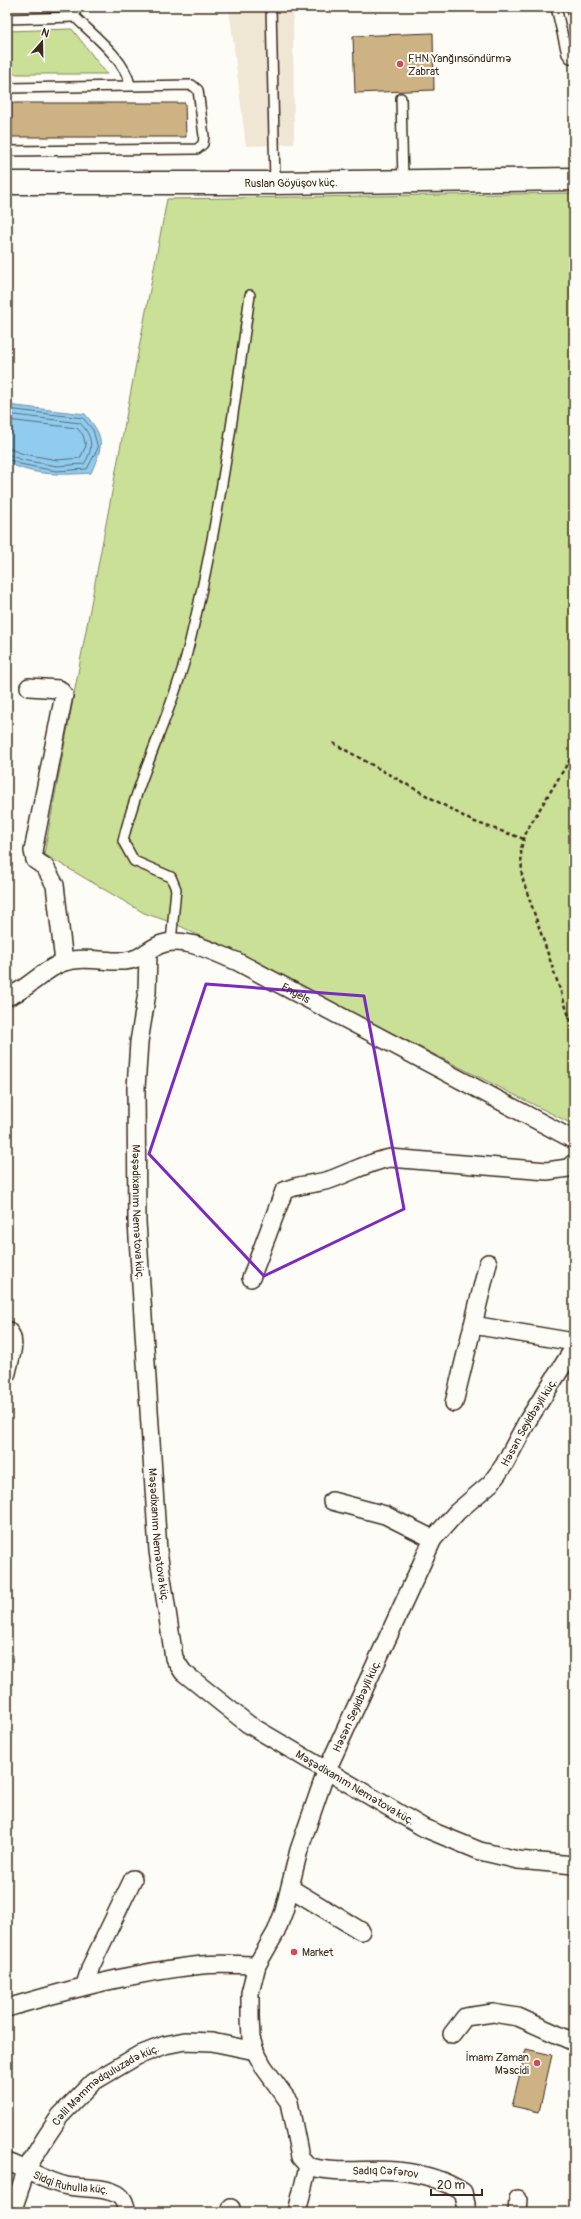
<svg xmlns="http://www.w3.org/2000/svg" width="581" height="2219" font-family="Pangolin,sans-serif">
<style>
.built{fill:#efe6d4}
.green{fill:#cae096;stroke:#82855a}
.water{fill:#8fccf0;stroke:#6d8b9c}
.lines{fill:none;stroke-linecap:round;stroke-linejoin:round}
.shore{stroke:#5d6b72;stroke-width:1}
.building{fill:#cdb383;stroke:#3b2a1e}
.lane-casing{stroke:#3b2a1e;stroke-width:12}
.street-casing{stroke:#3b2a1e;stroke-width:20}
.secondary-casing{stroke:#3b2a1e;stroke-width:25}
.path{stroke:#3b2a1e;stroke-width:2.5;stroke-dasharray:4 3;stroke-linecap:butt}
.lane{stroke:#fdfcf7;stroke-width:9}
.street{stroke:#fdfcf7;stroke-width:17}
.secondary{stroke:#fdfcf7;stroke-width:22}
.marked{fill:none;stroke:#7b2cbf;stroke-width:3;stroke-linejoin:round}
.poi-dot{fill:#d1495b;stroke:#fdfcf7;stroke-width:1.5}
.labels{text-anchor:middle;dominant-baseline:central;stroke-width:4;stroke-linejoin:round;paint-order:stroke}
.poi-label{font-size:11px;fill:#3b2a1e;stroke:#fdfcf7;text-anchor:start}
.street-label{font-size:11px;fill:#3b2a1e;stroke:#fdfcf7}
</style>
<rect width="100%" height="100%" fill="#fdfcf7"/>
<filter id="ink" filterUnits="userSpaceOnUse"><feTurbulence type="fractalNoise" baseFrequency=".025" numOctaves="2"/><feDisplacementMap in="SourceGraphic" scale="8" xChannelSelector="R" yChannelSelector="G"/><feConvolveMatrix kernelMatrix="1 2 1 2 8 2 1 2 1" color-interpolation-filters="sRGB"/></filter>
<g filter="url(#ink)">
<path class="built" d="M229,7H293L294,144L246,146Z"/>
<g class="green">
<path d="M72,29L107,74H7V31Z"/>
<path d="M574,193V1125L176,924L144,913L44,854L167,199Z"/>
</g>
<path class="water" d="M7,405L85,414C106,439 103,445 91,473C62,475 33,476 7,462Z"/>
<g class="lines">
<g class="shore">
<path d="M7,409L83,418L93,430L98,448L87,469L56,471L20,464L7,459"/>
<path d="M7,414L80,423C93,436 94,449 84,464L57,466L22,460L7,454"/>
<path d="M7,420L77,428L83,435L86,446L80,458L57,460L24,454L7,448"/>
</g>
</g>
<g class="building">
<path d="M566,7H574V45Z"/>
<path d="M433,33L434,90L355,93L353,36Z"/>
<path d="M7,103H185L186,137H7Z"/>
<path d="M526,2049L552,2055L539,2112L512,2106Z"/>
</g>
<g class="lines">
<defs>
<g id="lane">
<path d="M75,7V17C93,35 125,59 130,85"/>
<path d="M271,7L275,183"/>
<path d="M556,7L567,54L570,58L574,59"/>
<path d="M7,19L75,17"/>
<path d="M7,88L192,85L198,90L204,136L203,144L197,149L7,151"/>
<path d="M401,98L403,181"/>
<path d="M171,942L176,889L171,877L134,861L123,841C139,773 174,709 190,641C218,527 234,411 250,295"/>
</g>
<g id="street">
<path d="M29,687L59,689L64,695L33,851L35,860L45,867L55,885L64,962"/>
<path id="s1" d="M148,952L147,993L139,1042L136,1088L137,1222L158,1551L174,1658L183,1672L248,1724L424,1828L480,1851L518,1860L574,1865"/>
<path id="s2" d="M7,997C28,990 43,969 64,962C84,956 105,962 125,961C139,960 145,952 157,946C181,934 213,952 236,961L574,1140"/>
<path d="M251,1278L284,1191C299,1183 316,1185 332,1179C351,1172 369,1162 390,1158L547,1171L568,1168L574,1163"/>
<path d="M473,1325L574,1342"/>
<path d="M7,1330C19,1339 9,1361 7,1373"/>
<path d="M454,1403L488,1263"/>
<path d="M332,1501L385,1515L433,1539"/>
<path d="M290,1888L361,1931"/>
<path d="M85,1985L91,1966L133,1879"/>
<path d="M7,2008C71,1989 135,1972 202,1965C220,1963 239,1965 257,1965"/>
<path d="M452,2034L465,2017L493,2013L518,2017L574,2042"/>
<path id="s3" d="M7,2162C28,2169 46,2182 67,2186C83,2189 102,2186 117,2194C124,2198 125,2204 127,2212"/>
<path id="s4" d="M308,2166C337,2175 367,2168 397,2171C419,2173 444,2180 463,2192L468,2212"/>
<path id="s5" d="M12,2212L27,2168L46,2137L60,2116L93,2082L137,2056L165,2045L185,2041L212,2042L255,2051"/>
<path d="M230,2212L231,2208"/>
<path id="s6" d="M297,2212L308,2166L300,2157L289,2102L263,2066L255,2051L251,2038L250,2017V1993L257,1965L276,1932L284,1911L299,1850L326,1772L433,1539L457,1512L491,1483L504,1465L528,1420L574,1348"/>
<path d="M517,2212L518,2199"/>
</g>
<g id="secondary">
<path id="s7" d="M7,183H275L574,179"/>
</g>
</defs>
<use href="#lane" class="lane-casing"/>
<use href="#street" class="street-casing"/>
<use href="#secondary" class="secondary-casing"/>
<g class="path">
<path d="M333,743L472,821L524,839"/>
<path d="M574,753L527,830L521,848L522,877L574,1031"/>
</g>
<use href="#lane" class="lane"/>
<use href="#street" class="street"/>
<use href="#secondary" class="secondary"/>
</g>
</g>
<path class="marked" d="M206,984L364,996L404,1209L264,1276L149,1154Z"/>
<g class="poi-dot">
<circle cx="400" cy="64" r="4"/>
<circle cx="294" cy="1952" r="4"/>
<circle cx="537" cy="2063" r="4"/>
</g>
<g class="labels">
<g class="poi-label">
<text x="408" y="58">FHN Yanğınsöndürmə<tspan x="408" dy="13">Zabrat</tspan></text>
<text x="302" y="1952">Market</text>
<text x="529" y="2057" text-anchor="end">İmam Zaman<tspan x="529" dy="13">Məscidi</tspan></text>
</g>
<g class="street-label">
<text stroke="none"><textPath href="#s7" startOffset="284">Ruslan Göyüşov küç.</textPath></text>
<text stroke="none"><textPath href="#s2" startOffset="315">Engels</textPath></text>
<text stroke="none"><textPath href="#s1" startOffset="261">Məşədixanım Nemətova küç.</textPath></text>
<text stroke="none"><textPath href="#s6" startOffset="879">Həsən Seyidbəyli küç.</textPath></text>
<text stroke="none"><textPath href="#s1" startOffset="585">Məşədixanım Nemətova küç.</textPath></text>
<text stroke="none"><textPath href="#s6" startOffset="543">Həsən Seyidbəyli küç.</textPath></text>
<text stroke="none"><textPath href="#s1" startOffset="933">Məşədixanım Nemətova küç.</textPath></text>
<text stroke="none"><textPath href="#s5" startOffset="164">Cəlil Məmmədquluzadə küç.</textPath></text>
<text stroke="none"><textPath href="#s4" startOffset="78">Sadıq Cəfərov</textPath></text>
<text stroke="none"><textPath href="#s3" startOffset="68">Sidqi Ruhulla küç.</textPath></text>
</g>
</g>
<rect width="581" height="2219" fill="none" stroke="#fdfcf7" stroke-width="24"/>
<rect x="12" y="12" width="557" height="2195" fill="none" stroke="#3b2a1e" stroke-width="1.5" filter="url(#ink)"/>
<g transform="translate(42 42) rotate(20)" stroke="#fdfcf7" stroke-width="3" paint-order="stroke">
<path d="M0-3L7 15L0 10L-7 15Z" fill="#3b2a1e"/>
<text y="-6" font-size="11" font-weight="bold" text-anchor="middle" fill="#3b2a1e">N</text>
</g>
<path d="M431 2189v6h51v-6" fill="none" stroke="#3b2a1e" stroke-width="2"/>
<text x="437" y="2189" font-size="12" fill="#3b2a1e" stroke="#fdfcf7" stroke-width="3" paint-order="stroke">20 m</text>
</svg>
